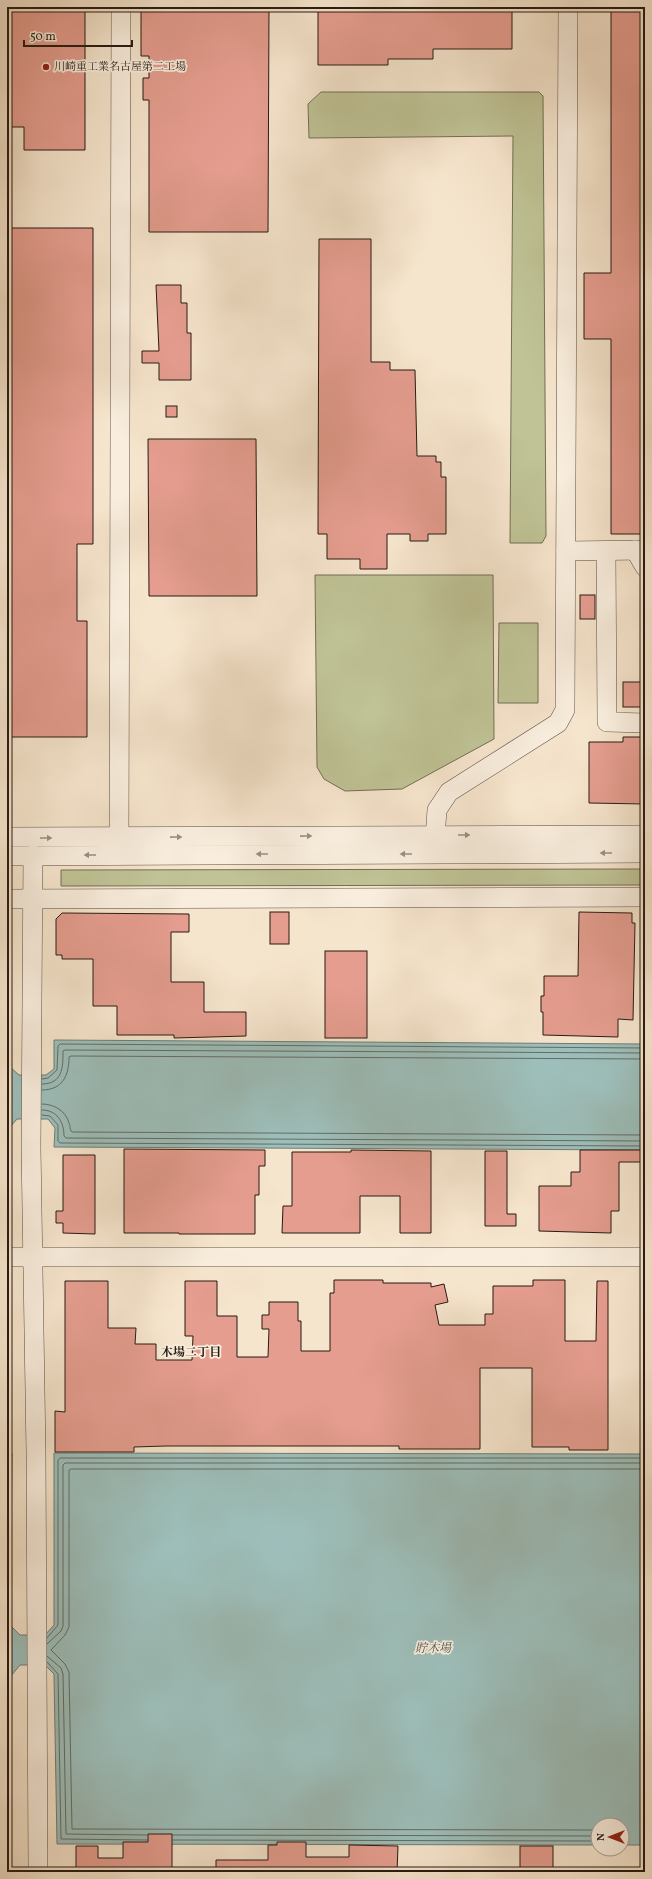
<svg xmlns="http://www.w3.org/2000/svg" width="652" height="1879" font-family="Vollkorn,'Noto Serif JP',serif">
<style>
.green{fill:#bfc396;stroke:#736f54}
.water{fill:#9dbfbb;stroke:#6e7d77}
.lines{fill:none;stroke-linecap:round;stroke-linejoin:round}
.shore{stroke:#626d66;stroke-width:1}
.building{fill:#e59d8f;stroke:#271b12}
.minor-casing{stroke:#5b4e41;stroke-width:20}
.minor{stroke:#f9eede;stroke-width:19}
.oneway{fill:#9a8f82}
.poi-dot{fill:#8f2418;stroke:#f9eede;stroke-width:1.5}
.labels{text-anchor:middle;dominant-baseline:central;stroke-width:3.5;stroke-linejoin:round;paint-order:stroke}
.poi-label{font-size:11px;fill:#271b12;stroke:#f9eede;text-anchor:start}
.neighbourhood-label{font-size:12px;font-weight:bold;fill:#271b12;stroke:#f9eede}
.water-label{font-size:12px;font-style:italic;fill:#50544d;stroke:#f9eede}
</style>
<rect width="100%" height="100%" fill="#f6e5cd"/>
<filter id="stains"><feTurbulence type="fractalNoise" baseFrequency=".005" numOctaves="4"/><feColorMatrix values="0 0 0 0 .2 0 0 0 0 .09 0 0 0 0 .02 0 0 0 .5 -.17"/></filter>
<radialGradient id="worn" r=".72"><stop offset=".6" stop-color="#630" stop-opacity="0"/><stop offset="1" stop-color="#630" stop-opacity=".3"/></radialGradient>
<g class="green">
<path d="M321,92H539L543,96L546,536L542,543H510L513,136L309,138L308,104Z"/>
<path d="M315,575H493L494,739L402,789L345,791L324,779L317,767Z"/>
<path d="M499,623H538V703H498Z"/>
<path d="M645,869V885L61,886V870Z"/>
</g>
<g class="water">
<path d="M54,1040L645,1044V1150L54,1147L55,1128L48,1119H17L11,1126V1153H7V1041H10V1067L19,1075H46L54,1069Z"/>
<path d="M7,1453H12L10,1625L20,1635H45L54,1625V1453L645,1454V1845H622V1825H598V1845L57,1844L54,1674L45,1665H20L11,1676V1844H7Z"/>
</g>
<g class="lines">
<g class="shore">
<path d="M42,1079L48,1078L57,1070L58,1046L60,1044L645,1048"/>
<path d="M42,1084C63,1084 63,1067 63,1051L65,1050L645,1053"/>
<path d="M42,1090C63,1090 69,1075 69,1057L71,1056L645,1059"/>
<path d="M42,1104C54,1104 66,1111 69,1123C71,1127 69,1129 72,1132L645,1135"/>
<path d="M42,1110C57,1110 64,1122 64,1136L66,1138L645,1141"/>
<path d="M42,1115L50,1116L58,1125V1141L60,1143L645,1146"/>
<path d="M7,1457V1498"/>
<path d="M47,1638L58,1625V1460L60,1458H645"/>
<path d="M47,1644L61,1631L63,1626V1465L65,1463H645"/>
<path d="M47,1656L61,1668L63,1674L66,1834L147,1835"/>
<path d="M47,1662L58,1674L61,1839L147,1840"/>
<path d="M7,1753V1839"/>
<path d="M598,1830L72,1829L69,1672L65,1664L51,1650L65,1635L69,1627V1470L71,1469H645"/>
<path d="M173,1835L598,1836"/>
<path d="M173,1840L598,1841"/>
</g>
</g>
<g class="building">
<path d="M7,7H85V150H24V127H7Z"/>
<path d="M141,7H269L268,232H149V100H143V78H149V56H141Z"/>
<path d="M318,7H512V49H433V59H388V65H318Z"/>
<path d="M611,7H645V534H611V339H584V273H611Z"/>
<path d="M7,228H93V544H77V621H87V737H7Z"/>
<path d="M319,239H371V362H390V370H415L417,456H436V462H441V477H446V534H428V541H410V534H387V569H360V559H327V534H318Z"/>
<path d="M156,285H181V303H187V333H191V380H159V363H142V351H159Z"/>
<rect x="166" y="406" width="11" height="11"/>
<path d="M148,439H256L257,596H149Z"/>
<rect x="580" y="595" width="15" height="24"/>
<rect x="623" y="682" width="22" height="25"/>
<path d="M623,737H645V804L589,803V742H623Z"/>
<rect x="270" y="912" width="19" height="32"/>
<path d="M579,912L632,913V923H635L633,1020L618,1019V1037L543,1035V1012H541V996H544V976H578Z"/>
<path d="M62,913L189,914V932H171V982H204V1012H246V1036L174,1038V1035H117V1006H93V959H62V955H56V919Z"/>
<rect x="325" y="951" width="42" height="87"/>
<path d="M124,1149L265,1150V1166H259V1195H255V1234H179V1233H124Z"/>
<path d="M351,1150L431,1151V1233H400V1196H360V1233H282L283,1206H292V1152H351Z"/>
<path d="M580,1150H645V1162H619V1211H611V1233L539,1231V1186H571V1172H580Z"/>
<path d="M485,1151H507V1214H516V1226H485Z"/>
<path d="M63,1155H95V1234L63,1233V1223H56V1211H63Z"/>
<path d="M334,1280H383V1283H431V1287L444,1284L448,1302L435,1305L439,1325H485V1314H493V1286H533V1280H565V1341H596L597,1281H608V1450H569V1447H532V1368H480V1449H399V1446H166L134,1447V1452H55V1411L65,1412V1281H108V1328H136L135,1344H156V1360H192L193,1336H185V1281H217V1316H237V1357H268L269,1329H262V1315H269V1302H298V1321H301V1351H330V1293H334Z"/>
<path d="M148,1834H172V1872H76V1846H98V1858H123V1842H148Z"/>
<path d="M277,1842H306V1857H349V1845L398,1846L397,1872H216V1860H268V1845H277Z"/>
<rect x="520" y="1846" width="33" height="26"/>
</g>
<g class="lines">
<defs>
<g id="minor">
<path d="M635,550L645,567"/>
<path d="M566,551L645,550"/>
<path d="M606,551L607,722L645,723"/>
<path d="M7,837L645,835"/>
<path d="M434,853L437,810L449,792L558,723L565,710L568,7"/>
<path d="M33,855L31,1148L36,1452L38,1872"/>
<path d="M119,855L121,7"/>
<path d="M7,856L645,853"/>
<path d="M7,899L645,897"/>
<path d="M7,1257H645"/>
</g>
</defs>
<use href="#minor" class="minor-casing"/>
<use href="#minor" class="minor"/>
</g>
<defs><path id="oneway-solid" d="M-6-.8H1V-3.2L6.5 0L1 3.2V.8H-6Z"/></defs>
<g class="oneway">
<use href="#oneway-solid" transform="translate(464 835)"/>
<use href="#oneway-solid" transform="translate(306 836) rotate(-1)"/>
<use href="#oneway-solid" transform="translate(176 837) rotate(-1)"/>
<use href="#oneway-solid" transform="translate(46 838)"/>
<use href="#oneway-solid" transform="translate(606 853) rotate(180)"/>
<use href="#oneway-solid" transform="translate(262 854) rotate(180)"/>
<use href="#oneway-solid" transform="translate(406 854) rotate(180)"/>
<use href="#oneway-solid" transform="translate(90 855) rotate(180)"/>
</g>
<circle class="poi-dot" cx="46" cy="67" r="4"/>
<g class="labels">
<g class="poi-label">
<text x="54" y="67">川崎重工業名古屋第二工場</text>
</g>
<g class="neighbourhood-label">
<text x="191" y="1353">木場二丁目</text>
</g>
<g class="water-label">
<text x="433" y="1649">貯木場</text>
</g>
</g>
<rect width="652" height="1879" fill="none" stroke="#f6e5cd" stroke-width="24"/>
<rect x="8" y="8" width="636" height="1863" fill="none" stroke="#271b12" stroke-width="2"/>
<rect x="12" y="12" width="628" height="1855" fill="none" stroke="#271b12"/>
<g transform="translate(610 1837) rotate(270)"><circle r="19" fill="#f9eede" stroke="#a59a8c"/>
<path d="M0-3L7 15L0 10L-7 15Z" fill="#8f2418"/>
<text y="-6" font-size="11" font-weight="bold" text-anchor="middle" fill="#271b12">N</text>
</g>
<path d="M24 40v6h108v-6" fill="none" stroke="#271b12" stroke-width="2"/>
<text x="30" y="40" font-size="12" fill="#271b12" stroke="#f9eede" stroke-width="3" paint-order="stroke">50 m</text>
<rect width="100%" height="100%" filter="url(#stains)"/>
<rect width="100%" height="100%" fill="url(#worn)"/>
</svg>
